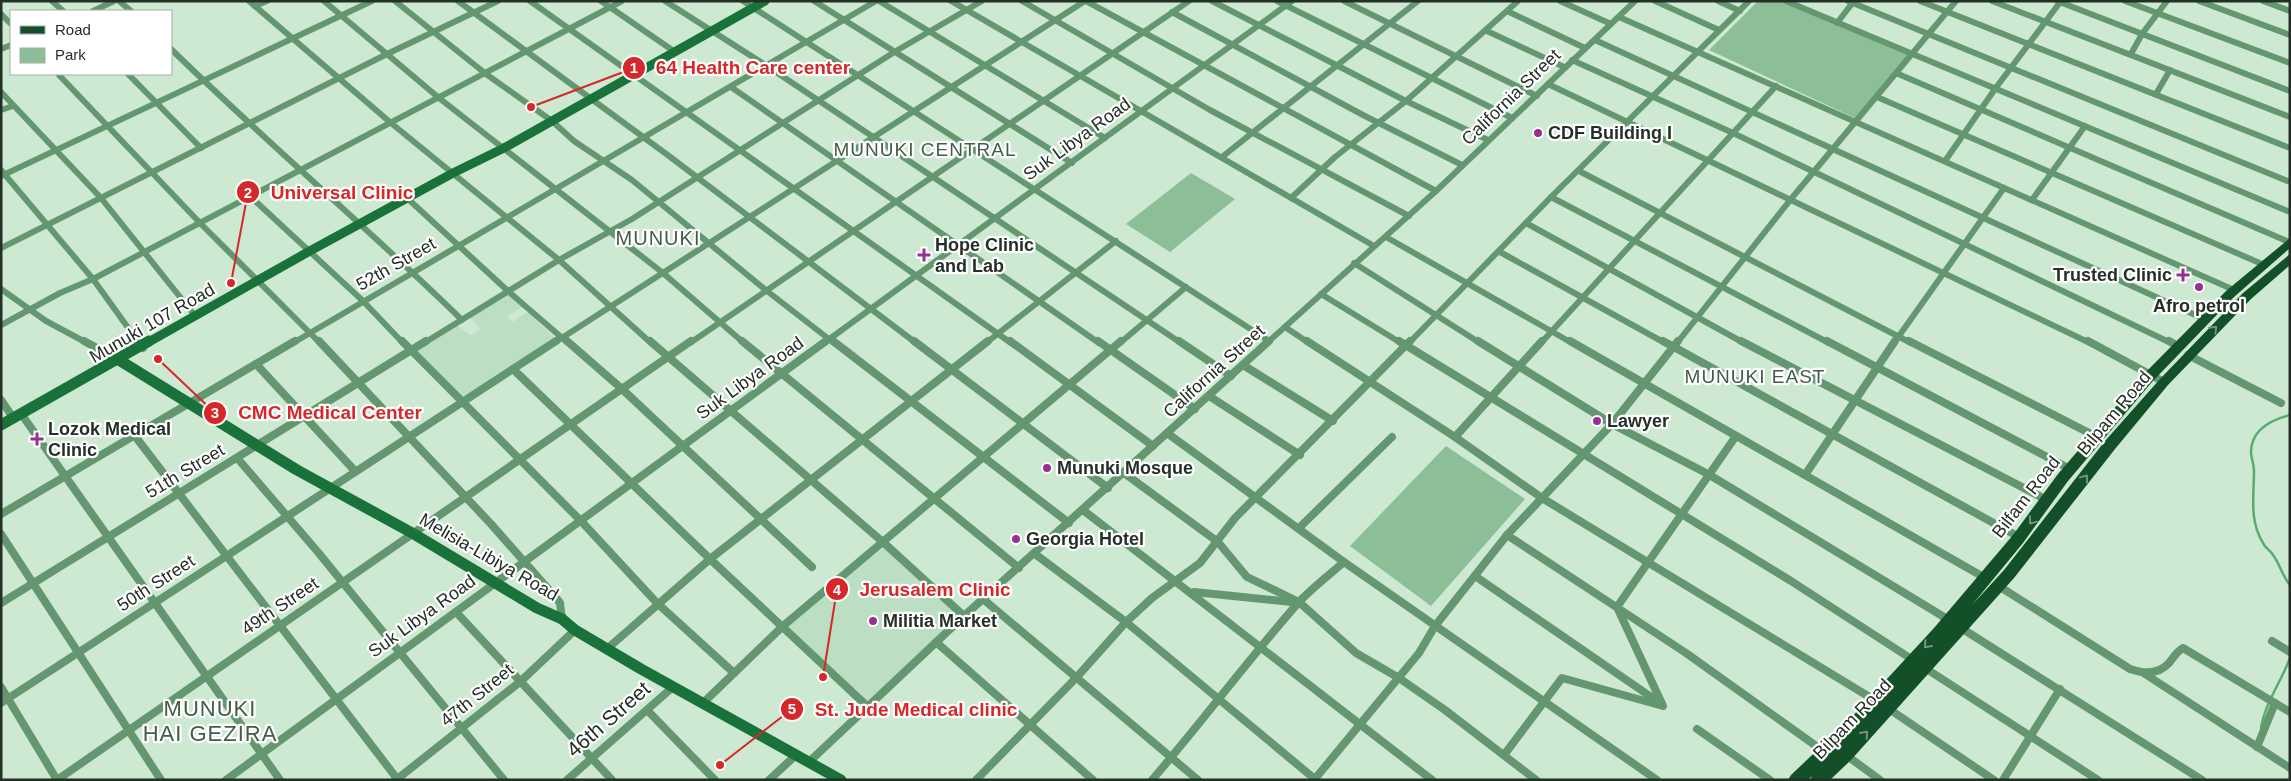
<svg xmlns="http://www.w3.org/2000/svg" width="2291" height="781" font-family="Arial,sans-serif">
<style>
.built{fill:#bcdec3}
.green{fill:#8cbf97}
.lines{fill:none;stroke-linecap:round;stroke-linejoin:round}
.stream{stroke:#5bab71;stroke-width:2.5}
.street-far1{stroke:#649770;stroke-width:6}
.street{stroke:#649770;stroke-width:8}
.secondary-far1{stroke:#18723a;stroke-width:9}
.secondary{stroke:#18723a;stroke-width:11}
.primary{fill:#135028;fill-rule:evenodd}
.oneway{stroke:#71967e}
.poi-dot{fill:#992f92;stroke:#fff;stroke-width:2}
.labels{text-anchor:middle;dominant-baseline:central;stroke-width:4.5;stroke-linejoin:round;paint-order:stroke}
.street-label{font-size:18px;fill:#242f26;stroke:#fff}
.poi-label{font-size:18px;font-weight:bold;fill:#242f26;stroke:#fff;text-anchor:start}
.neighbourhood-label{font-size:19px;letter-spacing:1px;fill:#445d49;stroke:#fff}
.quarter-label{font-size:20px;letter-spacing:1px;fill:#445d49;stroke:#fff}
.near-street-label{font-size:21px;fill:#242f26;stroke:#fff}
.near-neighbourhood-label{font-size:22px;letter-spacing:1px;fill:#445d49;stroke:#fff}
.leader{fill:none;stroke:#d62828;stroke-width:2}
.callout-dot{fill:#d62828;stroke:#fff;stroke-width:2}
.mark-label{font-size:15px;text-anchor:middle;font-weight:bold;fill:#fff}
.callout-label{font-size:19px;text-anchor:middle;font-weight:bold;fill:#d62828;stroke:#fff;stroke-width:4.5;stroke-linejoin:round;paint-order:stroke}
</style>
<rect width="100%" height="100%" fill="#cde9d2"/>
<g class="built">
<path d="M511,294L524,306L507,316L512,322L528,312L560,343L530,363L528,360L463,403L414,350L456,325L471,335L481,329L469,317Z"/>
<path d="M883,548L959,616L865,703L787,626Z"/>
</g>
<g class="green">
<path d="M1758,1H1781L1910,55L1857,119L1709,50Z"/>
<path d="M1191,173L1235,199L1170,252L1126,224Z"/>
<path d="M1446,446L1525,499L1431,606L1350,546Z"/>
</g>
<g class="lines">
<g class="stream">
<path d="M2290,415C2271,420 2251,430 2251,452C2251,458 2254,464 2254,471C2254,496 2249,520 2263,543C2265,548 2270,550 2273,555C2280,564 2282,576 2290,585"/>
<path d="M2261,728C2265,703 2281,682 2290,658"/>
</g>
<g class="street-far1">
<path d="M52,1L63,11"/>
<path d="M119,1L131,11"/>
<path d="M249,1L391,123L559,260L651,343"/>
<path d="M324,1L439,98L663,273L744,343"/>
<path d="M395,1L486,74L552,121L574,141L632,180L767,291L834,343"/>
<path d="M458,1L669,156L916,343"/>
<path d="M530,1L1011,343"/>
<path d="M601,1L675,52"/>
<path d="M665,1L767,66L1181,343"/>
<path d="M743,1L1269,341"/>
<path d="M814,1L1072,163"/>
<path d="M879,1L1105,138"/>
<path d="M951,1L1374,246"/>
<path d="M1022,1L1210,110L1409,216"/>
<path d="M1086,1L1436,191"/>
<path d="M1212,1L1406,101L1488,140"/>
<path d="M1277,1L1512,118"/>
<path d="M1344,1L1537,96"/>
<path d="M1560,1L1611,24"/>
<path d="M1655,1L1719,30"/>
<path d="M1718,1L1740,11"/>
<path d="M1786,1L2290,212"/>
<path d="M1848,1L2290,182"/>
<path d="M1920,1L2290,148"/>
<path d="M1992,1L2290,117"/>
<path d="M2057,1L2290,91"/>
<path d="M2125,1L2290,63"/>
<path d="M2199,1L2290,35"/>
<path d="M2263,1L2290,11"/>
<path d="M255,6L267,1"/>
<path d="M93,11L114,1"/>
<path d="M1507,11L1585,48"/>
<path d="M1172,12L1363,115L1462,165"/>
<path d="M1,14L11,24"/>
<path d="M1619,17L2234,290"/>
<path d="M1837,23L1854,1"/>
<path d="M1487,31L1564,67"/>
<path d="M1595,40L2204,319"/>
<path d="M1,49L11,45"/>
<path d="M171,49C266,142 367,227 462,320"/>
<path d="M2131,54L2142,34L2167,1"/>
<path d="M1572,60L1733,133L2171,343"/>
<path d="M1896,73L2289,242"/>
<path d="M58,74L200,223L320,343"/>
<path d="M128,74L201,148"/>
<path d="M1548,84L2090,343"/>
<path d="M731,87L1099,343"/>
<path d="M1,92L101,198L196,317"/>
<path d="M2156,94L2170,70"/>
<path d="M1877,97L2262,264"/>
<path d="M1,110L13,106"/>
<path d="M1222,157L1418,1"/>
<path d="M1945,161L1995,89L2061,1"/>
<path d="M1,170L93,279L139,343"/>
<path d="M1579,171L1911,343"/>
<path d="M1,176L372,1"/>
<path d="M251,197L363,301L403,343"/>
<path d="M1551,197L1829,343"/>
<path d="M407,198L509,292L568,343"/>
<path d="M1291,198L1335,157L1406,101L1518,1"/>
<path d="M2032,200L2085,126"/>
<path d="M1526,223L1744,343"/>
<path d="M1386,237L1572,343"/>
<path d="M1,248L387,54L498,1"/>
<path d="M1500,252L1665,343"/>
<path d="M1354,263L1480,343"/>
<path d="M1,289L46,321L87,343"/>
<path d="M1321,294L1401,343"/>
<path d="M1,325L60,293L93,279L622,1"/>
<path d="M1285,327L1309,343"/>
<path d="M293,343L876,1"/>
<path d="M424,343L559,260L632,219L896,51L982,1"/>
<path d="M554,343L1085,1"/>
<path d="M690,343L1189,1"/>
<path d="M824,343L1292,1"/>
<path d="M986,343L1116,241"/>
<path d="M1120,343L1186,287"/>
<path d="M1267,343L1436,191L1635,1"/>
<path d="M1409,343L1551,197L1749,1"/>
<path d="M1541,343L1776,86"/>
<path d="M1677,343L1791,199L1956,1"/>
<path d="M1894,343L2004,188"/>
</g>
<g class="street">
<path d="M84,341L119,360"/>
<path d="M138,341L143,348"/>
<path d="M319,341L491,524L557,599L560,603L562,619"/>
<path d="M402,341L581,521L657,603L734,673"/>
<path d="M567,341L622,389L812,567"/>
<path d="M650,341L884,543L964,616"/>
<path d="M742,341L1019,568"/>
<path d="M833,341L1069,523"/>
<path d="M914,341L1108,488"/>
<path d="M1010,341L1153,446"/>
<path d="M1098,341L1195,409"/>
<path d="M1179,341L1231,376"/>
<path d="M1307,341L1455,437L1542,498L1876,701"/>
<path d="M1399,341L1791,581L1913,660"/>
<path d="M1478,341L1612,424L1708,474L1949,620"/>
<path d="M1570,341L1987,579"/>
<path d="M1663,341L2019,537"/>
<path d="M1741,341L2047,500"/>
<path d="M1827,341L2070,469"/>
<path d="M1909,341L2097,437"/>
<path d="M2088,341L2164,382"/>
<path d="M2169,341L2176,345"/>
<path d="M2188,355L2281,403"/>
<path d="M256,364L355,471"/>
<path d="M1243,365L1333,421"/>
<path d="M513,369L710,559L868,707"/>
<path d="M1209,396L1300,455"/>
<path d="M1,400L14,419"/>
<path d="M22,415L280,780"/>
<path d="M1167,433L1344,562L1657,780"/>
<path d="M135,436L398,780"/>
<path d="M1455,437L1542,341"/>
<path d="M238,459L317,551L504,780"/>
<path d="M1124,473L1218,542L1247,577L1299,602L1356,653L1399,678L1445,710L1536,780"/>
<path d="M1805,475L1895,341"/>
<path d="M1083,510L1432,780"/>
<path d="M1,514L295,341"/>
<path d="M1299,528L1392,437"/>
<path d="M1,534L161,780"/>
<path d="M1507,535L1686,653L1826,753"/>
<path d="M1035,554L1126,622L1316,780"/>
<path d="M1475,576L1657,701"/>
<path d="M1997,585L2130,669C2144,674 2158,675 2169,663C2174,657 2176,652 2183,648L2290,712"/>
<path d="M1194,592L1292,602"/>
<path d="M983,599L1198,780"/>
<path d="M1,603L426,341"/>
<path d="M456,612L612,780"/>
<path d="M1961,628L2202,780"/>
<path d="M2272,641L2290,652"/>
<path d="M936,642L1093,780"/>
<path d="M608,648L710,559L988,341"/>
<path d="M1925,668L2098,780"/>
<path d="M2145,674L2290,768"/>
<path d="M1,687L57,780"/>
<path d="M1,703L556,341"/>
<path d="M703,703L783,626L1121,341"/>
<path d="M1889,709L1994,780"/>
<path d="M647,710L715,780"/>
<path d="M1697,729L1770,780"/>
<path d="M2257,747L2275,703"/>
<path d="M1504,755L1562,678L1663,706L1617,607L1736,436"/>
<path d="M1846,755L1880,780"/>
<path d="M810,761L964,616L1269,341"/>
<path d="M57,780L691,341"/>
<path d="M226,780L826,341"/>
<path d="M396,780L521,681L575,630"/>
<path d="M567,780L674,686"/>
<path d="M769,780L796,755"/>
<path d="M976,780L1076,678L1126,622L1152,598L1200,563L1235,518L1410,341"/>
<path d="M1152,780C1202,722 1248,660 1298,603C1312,588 1329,575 1344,562"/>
<path d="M1314,780L1419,653L1435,626L1507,535L1612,424L1678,341"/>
<path d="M2003,780L2060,689"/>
</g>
<path class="secondary-far1" d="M147,343L308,252L453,173L504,148L765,1"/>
<g class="secondary">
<path d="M119,360L297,470L414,534L537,608L562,619L575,630L641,669L841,780"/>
<path d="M1,425L149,341"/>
</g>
<path class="primary" d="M2290,238V248L2234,297L2152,382L2068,481L2023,543L1972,605L2004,570L2105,441L2160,379L2243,293L2290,254V265L2251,299L2168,385L2115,449L2014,578L1851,760L1830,780H1810L1812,776L1808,780H1788L1791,775L1850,719L1934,628L2013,535L2058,474L2143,375L2226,291Z"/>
</g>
<defs><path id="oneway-chevron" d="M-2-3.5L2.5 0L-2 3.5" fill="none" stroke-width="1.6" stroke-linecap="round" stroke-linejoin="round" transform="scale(1.25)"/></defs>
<g class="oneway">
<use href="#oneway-chevron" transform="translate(2214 329) rotate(-46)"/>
<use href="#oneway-chevron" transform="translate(2085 478) rotate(-53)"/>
<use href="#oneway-chevron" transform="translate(2032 521) rotate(127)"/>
<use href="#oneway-chevron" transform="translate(1927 645) rotate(132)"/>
<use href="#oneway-chevron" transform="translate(1865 734) rotate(-49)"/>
</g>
<g class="poi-dot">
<circle cx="1538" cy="133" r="5"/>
<path d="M921.5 247.5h5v5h5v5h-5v5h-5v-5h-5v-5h5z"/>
<path d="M2180.5 267.5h5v5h5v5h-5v5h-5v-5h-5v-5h5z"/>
<circle cx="2199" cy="287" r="5"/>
<circle cx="1597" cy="421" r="5"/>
<path d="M34.5 431.5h5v5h5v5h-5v5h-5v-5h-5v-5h5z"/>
<circle cx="1047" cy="468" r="5"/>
<circle cx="1016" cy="539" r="5"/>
<circle cx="873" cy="621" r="5"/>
</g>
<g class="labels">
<g class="street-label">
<text transform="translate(1511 97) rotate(-44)">California Street</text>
<text transform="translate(1077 139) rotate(-36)">Suk Libya Road</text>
<text transform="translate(396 264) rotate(-30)">52th Street</text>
<text transform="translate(152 323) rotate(-30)">Munuki 107 Road</text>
<text transform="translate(1214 371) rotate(-42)">California Street</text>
<text transform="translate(750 378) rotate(-36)">Suk Libya Road</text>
<text transform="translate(2114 413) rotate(-50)">Bilpam Road</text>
<text transform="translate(185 471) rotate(-31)">51th Street</text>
<text transform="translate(2026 497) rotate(-52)">Bilfam Road</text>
<text transform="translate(489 557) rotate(30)">Melisia-Libiya Road</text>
<text transform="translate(156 583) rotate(-33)">50th Street</text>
<text transform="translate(280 606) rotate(-34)">49th Street</text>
<text transform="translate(422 616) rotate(-36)">Suk Libya Road</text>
<text transform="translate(477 695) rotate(-39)">47th Street</text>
<text transform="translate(1852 719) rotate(-46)">Bilpam Road</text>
</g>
<g class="poi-label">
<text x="1548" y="133">CDF Building I</text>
<text x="935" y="245">Hope Clinic<tspan x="935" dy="21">and Lab</tspan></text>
<text x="2172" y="275" text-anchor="end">Trusted Clinic</text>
<text x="2199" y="306" text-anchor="middle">Afro petrol</text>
<text x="1607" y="421">Lawyer</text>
<text x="48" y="429">Lozok Medical<tspan x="48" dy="21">Clinic</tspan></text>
<text x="1057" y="468">Munuki Mosque</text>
<text x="1026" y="539">Georgia Hotel</text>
<text x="883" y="621">Militia Market</text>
</g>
<g class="neighbourhood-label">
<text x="925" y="149">MUNUKI CENTRAL</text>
<text x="1755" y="376">MUNUKI EAST</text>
</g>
<g class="quarter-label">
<text x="658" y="238">MUNUKI</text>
</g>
<g class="near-street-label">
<text transform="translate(608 719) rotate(-41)">46th Street</text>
</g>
<g class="near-neighbourhood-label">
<text x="210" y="708">MUNUKI<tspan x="210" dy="25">HAI GEZIRA</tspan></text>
</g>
</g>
<path class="leader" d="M531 107L634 68M231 283L248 192M158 359L215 413M823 677L837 589M720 765L792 709"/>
<g class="callout-dot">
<circle cx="531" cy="107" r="5"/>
<circle cx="231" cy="283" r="5"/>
<circle cx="158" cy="359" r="5"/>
<circle cx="823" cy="677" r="5"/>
<circle cx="720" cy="765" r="5"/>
<circle cx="634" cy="68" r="12"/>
<circle cx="248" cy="192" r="12"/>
<circle cx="215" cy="413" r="12"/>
<circle cx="837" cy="589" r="12"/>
<circle cx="792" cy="709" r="12"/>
</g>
<g class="mark-label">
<text x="634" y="73">1</text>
<text x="248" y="198">2</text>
<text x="215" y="418">3</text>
<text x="837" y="595">4</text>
<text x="792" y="714">5</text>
</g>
<g class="callout-label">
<text x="753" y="74">64 Health Care center</text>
<text x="342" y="199">Universal Clinic</text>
<text x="330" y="419">CMC Medical Center</text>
<text x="935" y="596">Jerusalem Clinic</text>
<text x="916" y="716">St. Jude Medical clinic</text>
</g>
<rect width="2291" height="781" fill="none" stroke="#242f26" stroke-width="5"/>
<rect x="10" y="10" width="162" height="65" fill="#ffffff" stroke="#a7aca8"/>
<rect x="20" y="26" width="25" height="8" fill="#135028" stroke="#a7aca8"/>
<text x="55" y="35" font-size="15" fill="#242f26">Road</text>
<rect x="20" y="48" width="25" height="15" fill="#8cbf97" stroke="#a7aca8"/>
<text x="55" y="60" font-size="15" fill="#242f26">Park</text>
</svg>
